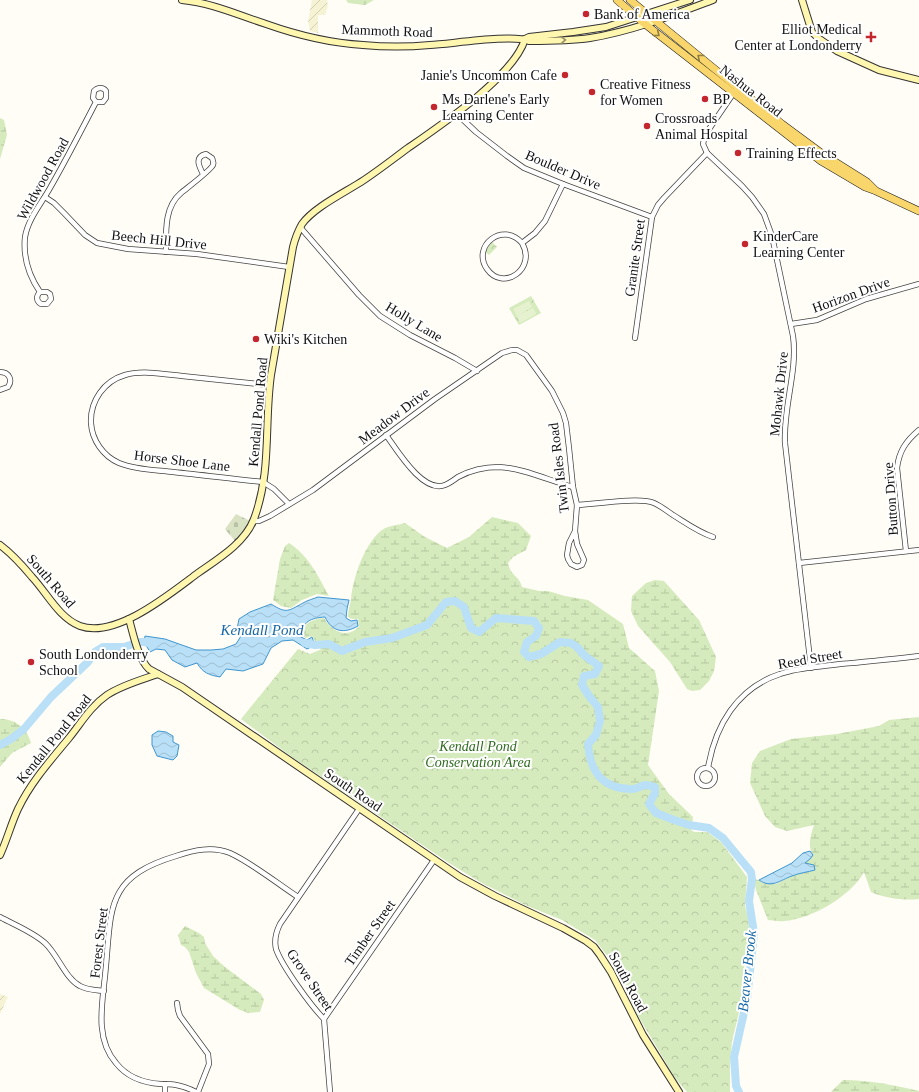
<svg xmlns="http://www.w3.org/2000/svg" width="919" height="1092" font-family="Georgia,serif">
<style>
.farmland{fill:url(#farmland-furrows)}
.wetland{fill:url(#wetland-marsh)}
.cemetery{fill:url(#cemetery-stones)}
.park{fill:url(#park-crowns)}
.pitch{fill:#e6f2cf}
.water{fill:url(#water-waves);stroke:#3f96cf}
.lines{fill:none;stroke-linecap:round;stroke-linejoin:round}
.river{stroke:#b9e0f7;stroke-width:8}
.street-casing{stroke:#444;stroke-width:6}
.secondary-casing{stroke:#333;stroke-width:8}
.primary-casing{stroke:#222;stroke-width:8}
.street{stroke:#fff;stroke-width:4.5}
.secondary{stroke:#fff6b0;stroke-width:6}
.primary{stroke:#f9d66b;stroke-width:7}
.oneway{stroke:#917d42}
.oneway2{stroke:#948f68}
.poi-dot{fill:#c4262e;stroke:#fff;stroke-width:1.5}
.labels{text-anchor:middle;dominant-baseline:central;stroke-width:4;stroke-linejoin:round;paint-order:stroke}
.poi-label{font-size:14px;fill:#111;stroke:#fff;text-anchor:start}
.street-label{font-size:14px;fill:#111;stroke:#fff}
.park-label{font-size:14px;font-style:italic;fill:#2f6b1f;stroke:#fff}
.water-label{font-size:15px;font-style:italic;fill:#1768a6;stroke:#fff}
</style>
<defs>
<pattern id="farmland-furrows" width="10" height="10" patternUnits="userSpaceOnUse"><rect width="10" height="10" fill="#f6f3d4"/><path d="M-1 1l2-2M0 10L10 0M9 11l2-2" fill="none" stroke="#d2cfb5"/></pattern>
<pattern id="wetland-marsh" width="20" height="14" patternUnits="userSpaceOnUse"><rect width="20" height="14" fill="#d5ebbd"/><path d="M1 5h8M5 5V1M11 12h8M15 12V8" fill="none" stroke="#b6c8a1"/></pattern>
<pattern id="cemetery-stones" width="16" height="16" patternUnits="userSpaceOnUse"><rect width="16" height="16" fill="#d9e3c4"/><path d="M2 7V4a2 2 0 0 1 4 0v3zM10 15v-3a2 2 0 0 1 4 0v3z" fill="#b9c2a7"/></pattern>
<pattern id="park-crowns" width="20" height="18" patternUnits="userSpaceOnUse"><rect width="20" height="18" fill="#d5ebbd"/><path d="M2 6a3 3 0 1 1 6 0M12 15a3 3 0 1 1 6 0" fill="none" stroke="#b6c8a1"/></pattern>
<pattern id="water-waves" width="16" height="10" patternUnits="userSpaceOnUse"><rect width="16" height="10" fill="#b9e0f7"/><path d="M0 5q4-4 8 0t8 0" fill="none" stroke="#9ebfd3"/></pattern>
</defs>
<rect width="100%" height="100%" fill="#fffdf5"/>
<g class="farmland">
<path d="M312,0H327L328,6L325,15H318V33L310,31L308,21Z"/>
<path d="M0,994L8,997L0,1014Z"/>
</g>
<g class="wetland">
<path d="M346,0H374L365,5L348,3Z"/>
<path d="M0,118L4,120L7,135L0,159Z"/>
<path d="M492,517L518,523L531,536L526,550L513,557L508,563C511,577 519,575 522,587L539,591H548L565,596L588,600L623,624L629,648L655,671L659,691L648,765L669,794L693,817L691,834L332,667L312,636L306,638L302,636C303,623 312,619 324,618C329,627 340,636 351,632C354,631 357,628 359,627L358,619H352L348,617C348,610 350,606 351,599C353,578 364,544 382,530C387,526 398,525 405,523L425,537L447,548L469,537Z"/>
<path d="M289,543C309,556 318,576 329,596L317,594L302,600L291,608L281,606L273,600L280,559L285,546Z"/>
<path d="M655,580L664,581L699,620L716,657L714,671L709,681L700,690L692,691L687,689L670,662L638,626L631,611L632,596L646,583Z"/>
<path d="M919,717V899C903,901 885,898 871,892L864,872C851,896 812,919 784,921C779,922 773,920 768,920L756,890L753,879L759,880L763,883L776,884L793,875L815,870L804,863L813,855C807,846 811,834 814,825L787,831L775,827L765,816L750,783L752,763L760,751L791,739L837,734L879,726L889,720Z"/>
<path d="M0,719C16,719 27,728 31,743L12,753L0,767Z"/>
<path d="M185,926L199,933L204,937L205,943L213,956L225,967L261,994L264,1000L260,1012L248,1013L240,1010L204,988L196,973L189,952L185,947L181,945L178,935Z"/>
<path d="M843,1080C870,1080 893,1085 919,1091V1092H831Z"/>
</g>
<path class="cemetery" d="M236,514L250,521L247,528L235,541L225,529Z"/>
<g class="park">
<path d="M492,242L497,247L489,255L485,252L487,246Z"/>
<path d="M531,296L541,313L519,325L509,308Z"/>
<path d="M447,609H458L464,628L475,637L485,635L495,627L501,623L523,624L534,627V632L525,639L518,649L521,657L528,662C543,659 555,648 570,647C577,653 583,662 592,667L591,670C582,673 574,679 578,690C581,698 591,703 594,712C595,718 593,729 591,733C589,737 585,739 584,743C578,768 601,791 625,793C634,793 641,790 649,789V796L644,804L648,813L695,832H707L721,842L747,877L745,906L748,917L750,937L742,979L743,996L732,1041L730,1063V1092H687L675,1078L634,1009L623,981L609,958L595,940L562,920L525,905L480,882L449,863L292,757L241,719L298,649L310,654L322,649L338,652L350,659L366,649L400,643L425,632L439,620Z"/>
</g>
<g class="pitch">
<path d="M529,301L532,307L517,316L513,309Z"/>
<path d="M533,308L536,314L520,323L517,316Z"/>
</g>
<g class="water">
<path d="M318,597L349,600L347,609L346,618L351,621L357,620L358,626C344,634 332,632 325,617C311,618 302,621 301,637L307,640L312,637L315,645L307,649L293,640L282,641L271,648L263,664L243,671L226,669L220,677C209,675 203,673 197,663L185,667L172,660L165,650L156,649L150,652L144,642L145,636L165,639L196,650H211L223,649L236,644L241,636L237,629L239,619L250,612L271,604C287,614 288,611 303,603C308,600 313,599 318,597Z"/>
<path d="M158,731L166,732L173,736V742L179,745L177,756L173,760L157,756L152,745V735Z"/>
<path d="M810,851L813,855L810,859L805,863L814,865L815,870C808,872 799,873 792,876C780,880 772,889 759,880L792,863L803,853Z"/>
</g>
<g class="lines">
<g class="river">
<path d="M140,642H144L154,644"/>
<path d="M305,643L315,645L329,644L342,651L365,642L392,638L427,625L446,602L455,601L464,607L471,628L479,632L496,618L534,621L539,628L536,636L527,642L524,652L529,657L541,654L560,642L571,643L577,647L585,656L599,666L595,674L584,676L582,685L589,696L598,707L600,721L596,735L588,744C590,771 601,788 630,789C636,790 640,786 645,785C648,785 652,786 655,787V793L649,804L656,813L674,820L689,825L709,828L723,838L751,872L752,879L749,901L754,933L747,999L734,1057L736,1086L739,1092"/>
<path d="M0,745L11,739L24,729L51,697L88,662L95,652L103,647H124L133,644"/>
</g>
<defs>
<g id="street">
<path d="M735,91L705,135L703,144L707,153L742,186L752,197L764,214L772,236L793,336C798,370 783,407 785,443L811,668"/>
<path d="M456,113L476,132L507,156L524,168L563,184L652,217"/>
<path d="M45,197L54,203L64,213L85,235L97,243L128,249L197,254L289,267"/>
<path d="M300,227L359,295L380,316L410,335L455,358L477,371"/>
<path d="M522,243C537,269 503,292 487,269C471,246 503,221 522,243L535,233L545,221L563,184"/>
<path d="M166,252C166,232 164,207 181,193C187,188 211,170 213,165C214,162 213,161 212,158L206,154C194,157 199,166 203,174"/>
<path d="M40,292C36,296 36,301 41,304H47L51,299L50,294L47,292H40C29,276 23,257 25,237C28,219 41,204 50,188C66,160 81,131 96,102H103L106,98V91C103,87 98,87 94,91L93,98L96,102"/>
<path d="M791,324L817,320L866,299L919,284"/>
<path d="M635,338L652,217L658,205L664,198L707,153"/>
<path d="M0,372C9,372 13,380 8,387L0,390"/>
<path d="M269,385C240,382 211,379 182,376C164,374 142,370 125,375C104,381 90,401 91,423C92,440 103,456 119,463C136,470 156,470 173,472C203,475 233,479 263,482L274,489L289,504"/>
<path d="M386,435C397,450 423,494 445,485C450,483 454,480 458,477C471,470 485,467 499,467C523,468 550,481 573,487"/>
<path d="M577,505C595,504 640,497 654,503C661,506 667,511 673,515C686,523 698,532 713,537"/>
<path d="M253,521H259L270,516L313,490L435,399L502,353L512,350H517L526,355L552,391L563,413L566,423L569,448L573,487L577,505L575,531L569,543L567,555L568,559L571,564L577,567L582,565L584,560L577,544L575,531"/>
<path d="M906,551L897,468C899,451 906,441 919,430"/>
<path d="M799,563L919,550"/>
<path d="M708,768C715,726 737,688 780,674C799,667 820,667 840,664C866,662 893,659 919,656"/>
<circle cx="706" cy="777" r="9"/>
<path d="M0,917C15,925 33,932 45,943C58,955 65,978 80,986C87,990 96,990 104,991"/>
<path d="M177,1003L178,1010L180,1016L208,1054L209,1064L198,1092"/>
<path d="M324,1019L434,860"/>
<path d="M165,1084V1092"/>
<path d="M196,1092C190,1089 183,1086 176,1085C171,1084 166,1084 161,1084C144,1083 127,1077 116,1063C95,1039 102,1005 105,976C112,910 103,878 176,856C194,850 212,846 230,853C252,863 278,884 298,897"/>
<path d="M330,1092L324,1019C311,1006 282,966 276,949C274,940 276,932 280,924L359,809"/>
</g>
<g id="secondary">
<path d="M182,0C212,3 238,15 266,24C297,35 330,43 363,45C385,47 408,47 430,45C451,44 513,34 529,41C550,41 570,41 590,38C633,31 673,15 713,0"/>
<path d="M802,0L812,32L818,38L837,51L879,70L919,80"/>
<path d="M525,39L529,37L573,32L606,27L690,0"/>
<path d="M0,545C12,554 22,565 32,577C47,593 59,618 80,626C116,639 171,593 198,573C218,559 245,543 254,519C272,470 264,425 271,375L293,247C295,239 298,231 302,224C314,207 346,192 364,180C379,170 393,159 408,148C440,126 514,76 525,39"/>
<path d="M129,619C133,633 138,659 149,669L182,687L460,877L495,896L563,928L586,941L594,947L600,955L611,972L643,1035L679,1092"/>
<path d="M0,855C7,840 11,824 18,809C31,782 50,761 69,738C81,723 91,706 107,695C122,685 141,680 158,674"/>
</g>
<g id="primary">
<path d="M617,0L645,24L821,161L865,187L876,191L919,211"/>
<path d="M630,0L782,124L824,155L867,182L875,190"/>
</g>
</defs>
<use href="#street" class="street-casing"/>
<use href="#secondary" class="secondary-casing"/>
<use href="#primary" class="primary-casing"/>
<use href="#street" class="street"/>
<use href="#secondary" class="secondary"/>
<use href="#primary" class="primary"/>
</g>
<defs><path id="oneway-chevron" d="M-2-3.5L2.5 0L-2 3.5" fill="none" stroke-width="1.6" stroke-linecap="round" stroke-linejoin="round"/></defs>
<g class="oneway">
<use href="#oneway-chevron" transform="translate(657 34) rotate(38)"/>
<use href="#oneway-chevron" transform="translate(700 57) rotate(-141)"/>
</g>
<use class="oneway2" href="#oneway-chevron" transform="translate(563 40) rotate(-2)"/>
<g class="poi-dot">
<circle cx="586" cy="14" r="4"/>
<path d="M869 31h4v4h4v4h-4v4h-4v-4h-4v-4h4z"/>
<circle cx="565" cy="75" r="4"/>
<circle cx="592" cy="92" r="4"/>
<circle cx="705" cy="99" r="4"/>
<circle cx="434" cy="107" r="4"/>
<circle cx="647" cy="126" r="4"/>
<circle cx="738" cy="153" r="4"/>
<circle cx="745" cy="244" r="4"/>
<circle cx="256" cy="339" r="4"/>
<circle cx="31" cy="662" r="4"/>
</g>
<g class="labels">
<g class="poi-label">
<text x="594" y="14">Bank of America</text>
<text x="862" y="29" text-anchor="end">Elliot Medical<tspan x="862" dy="16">Center at Londonderry</tspan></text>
<text x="557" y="75" text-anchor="end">Janie's Uncommon Cafe</text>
<text x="600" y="84">Creative Fitness<tspan x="600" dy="16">for Women</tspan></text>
<text x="442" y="99">Ms Darlene's Early<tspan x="442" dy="16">Learning Center</tspan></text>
<text x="713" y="99">BP</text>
<text x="655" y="118">Crossroads<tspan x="655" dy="16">Animal Hospital</tspan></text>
<text x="746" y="153">Training Effects</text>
<text x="753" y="236">KinderCare<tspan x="753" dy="16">Learning Center</tspan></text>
<text x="264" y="339">Wiki's Kitchen</text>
<text x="39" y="654">South Londonderry<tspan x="39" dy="16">School</tspan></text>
</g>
<g class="street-label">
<text transform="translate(387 31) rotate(2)">Mammoth Road</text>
<text transform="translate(751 91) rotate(38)">Nashua Road</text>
<text transform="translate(563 170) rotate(23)">Boulder Drive</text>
<text transform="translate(43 179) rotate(-61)">Wildwood Road</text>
<text transform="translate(159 240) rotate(6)">Beech Hill Drive</text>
<text transform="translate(635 258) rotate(-82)">Granite Street</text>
<text transform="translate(851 295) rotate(-20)">Horizon Drive</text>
<text transform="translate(414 322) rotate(31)">Holly Lane</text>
<text transform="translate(779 394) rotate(-84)">Mohawk Drive</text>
<text transform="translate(258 412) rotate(-85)">Kendall Pond Road</text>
<text transform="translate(394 416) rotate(-37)">Meadow Drive</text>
<text transform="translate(182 461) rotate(7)">Horse Shoe Lane</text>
<text transform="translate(559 468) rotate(-97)">Twin Isles Road</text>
<text transform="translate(891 499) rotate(-94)">Button Drive</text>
<text transform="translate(51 581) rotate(49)">South Road</text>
<text transform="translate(810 659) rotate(-10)">Reed Street</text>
<text transform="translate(54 739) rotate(-51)">Kendall Pond Road</text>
<text transform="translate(353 790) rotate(34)">South Road</text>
<text transform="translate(370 933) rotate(-55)">Timber Street</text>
<text transform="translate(99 943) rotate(-83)">Forest Street</text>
<text transform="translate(310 980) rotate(56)">Grove Street</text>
<text transform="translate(628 982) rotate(62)">South Road</text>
</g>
<g class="park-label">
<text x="478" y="746">Kendall Pond<tspan x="478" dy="16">Conservation Area</tspan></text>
</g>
<g class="water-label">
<text x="262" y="630">Kendall Pond</text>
<text transform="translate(747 971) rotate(-84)">Beaver Brook</text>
</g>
</g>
</svg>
